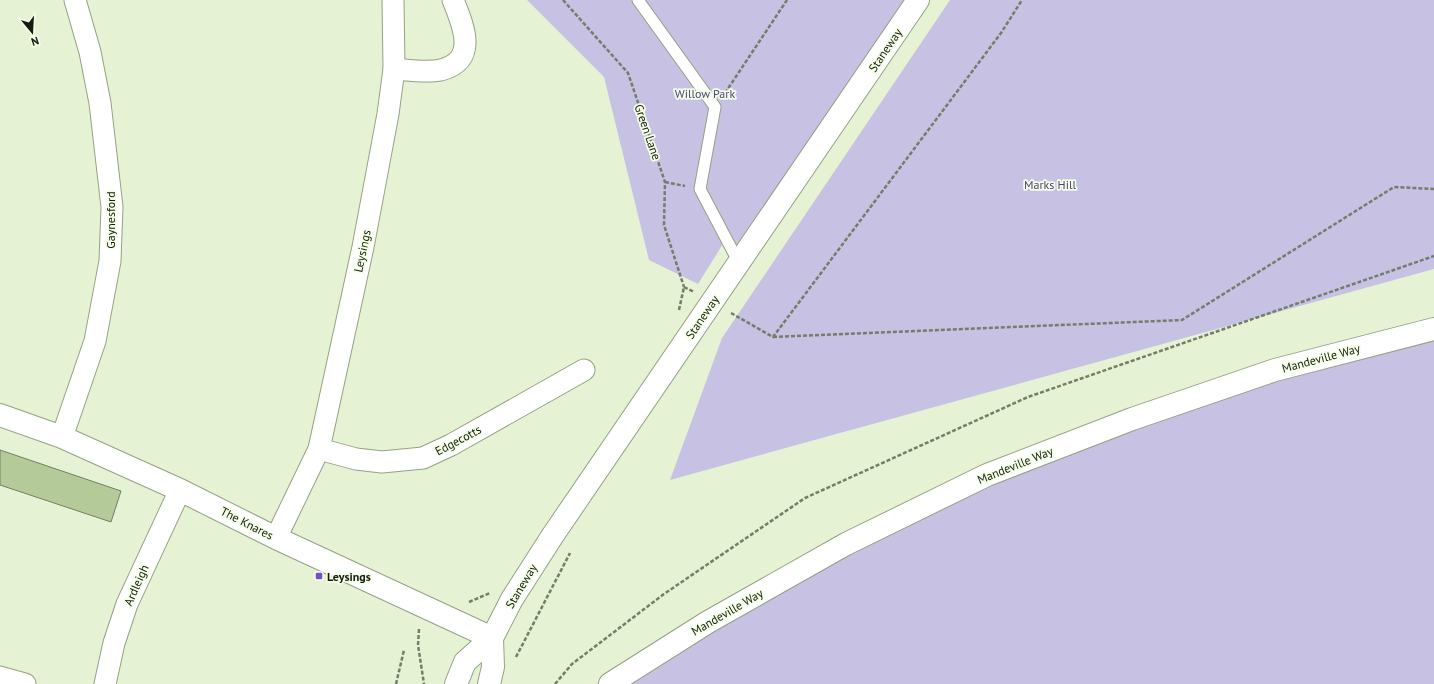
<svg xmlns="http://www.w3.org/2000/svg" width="1434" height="684" font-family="'PT Sans',sans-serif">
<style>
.green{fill:#c7c2e4}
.building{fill:#b5ca99;stroke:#737f63}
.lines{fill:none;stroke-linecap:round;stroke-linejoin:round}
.service-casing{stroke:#94a184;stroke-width:13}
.minor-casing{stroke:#94a184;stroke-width:23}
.tertiary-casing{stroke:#94a184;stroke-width:24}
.secondary-casing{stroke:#94a184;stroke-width:24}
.path{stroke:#747d69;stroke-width:2.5;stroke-dasharray:4 2;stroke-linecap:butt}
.service{stroke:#fff;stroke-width:11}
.minor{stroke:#fff;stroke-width:21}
.tertiary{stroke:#fff;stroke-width:22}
.secondary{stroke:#fff;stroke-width:22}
.poi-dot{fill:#7251cb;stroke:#f4ffe6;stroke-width:1.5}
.labels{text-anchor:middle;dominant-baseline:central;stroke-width:3.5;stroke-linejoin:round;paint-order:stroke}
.street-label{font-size:12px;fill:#161a10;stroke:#f4ffe6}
.park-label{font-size:12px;fill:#4d407d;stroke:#f4ffe6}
.poi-label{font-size:12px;font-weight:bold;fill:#161a10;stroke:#f4ffe6;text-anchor:start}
</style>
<rect width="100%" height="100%" fill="#e5f3d4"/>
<g class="green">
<path d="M527,0H918L739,263L726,239L698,284L649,260L604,77Z"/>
<path d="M950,0H1434V269L670,480L722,338Z"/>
<path d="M1434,329V684H618L987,475Z"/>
</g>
<path class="building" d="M0,450L121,491L111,522L0,485Z"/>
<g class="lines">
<defs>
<path id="service" d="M638,0L715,107L700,189L739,263"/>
<g id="minor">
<path d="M394,69C408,70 426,73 441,70C479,60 463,25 453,0"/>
<path d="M62,437L95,341L110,261L112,207L100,103L90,52L75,0"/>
<path d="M319,449L356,459L382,462L423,458L451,445L584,370"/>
<path d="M276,538L319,449L363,247L388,114L394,69L393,0"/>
<path d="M0,677L25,684"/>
<path d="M105,684L114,643L127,604L180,490"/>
</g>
<path id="tertiary" d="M0,415L62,437L180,490L276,538L492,638"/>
<g id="secondary">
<path d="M456,684L465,662L492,638L512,599L553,535L918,0"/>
<path d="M489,684L493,667L492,638"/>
<path d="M610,684L708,622L846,544L987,475L1132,419L1275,370L1434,329"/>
</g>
</defs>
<use href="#service" class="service-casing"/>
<use href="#minor" class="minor-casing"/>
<use href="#tertiary" class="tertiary-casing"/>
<use href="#secondary" class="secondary-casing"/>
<g class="path">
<path d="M563,0L628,73L665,182L664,225L684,287"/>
<path d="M725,93L787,0"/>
<path d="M665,182L685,186"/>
<path d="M684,287L694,292"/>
<path d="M679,310L684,287"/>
<path d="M731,313L773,337L1001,33L1022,0"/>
<path d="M773,337L1182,320L1394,187L1434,189"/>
<path d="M469,602L490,593"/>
<path d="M419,629L418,645L424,684"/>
<path d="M516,657L570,553"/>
<path d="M396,684L404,650"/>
<path d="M555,684L572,664L664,594L805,498L1028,397L1434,256"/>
</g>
<use href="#service" class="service"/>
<use href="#minor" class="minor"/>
<use href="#tertiary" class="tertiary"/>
<use href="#secondary" class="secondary"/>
</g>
<rect class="poi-dot" x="315" y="572" width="8" height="8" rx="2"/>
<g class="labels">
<g class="street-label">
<text transform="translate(885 50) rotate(-56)">Staneway</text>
<text transform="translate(648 132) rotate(71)">Green Lane</text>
<text transform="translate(110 220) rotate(-90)">Gaynesford</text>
<text transform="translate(362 251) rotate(-78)">Leysings</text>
<text transform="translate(702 317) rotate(-56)">Staneway</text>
<text transform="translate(1321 358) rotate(-15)">Mandeville Way</text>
<text transform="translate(458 440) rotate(-28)">Edgecotts</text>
<text transform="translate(1015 465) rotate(-22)">Mandeville Way</text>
<text transform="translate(247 523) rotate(27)">The Knares</text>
<text transform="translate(136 585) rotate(-66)">Ardleigh</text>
<text transform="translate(521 586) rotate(-59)">Staneway</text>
<text transform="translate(727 612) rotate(-30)">Mandeville Way</text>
</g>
<g class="park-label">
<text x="705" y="93">Willow Park</text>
<text x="1050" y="184">Marks Hill</text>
</g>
<g class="poi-label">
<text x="327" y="576">Leysings</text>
</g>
</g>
<g transform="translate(32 32) rotate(162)" stroke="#f4ffe6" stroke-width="3" paint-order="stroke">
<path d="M0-3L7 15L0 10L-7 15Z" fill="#161a10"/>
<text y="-6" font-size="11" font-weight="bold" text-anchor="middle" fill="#161a10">N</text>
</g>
</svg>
